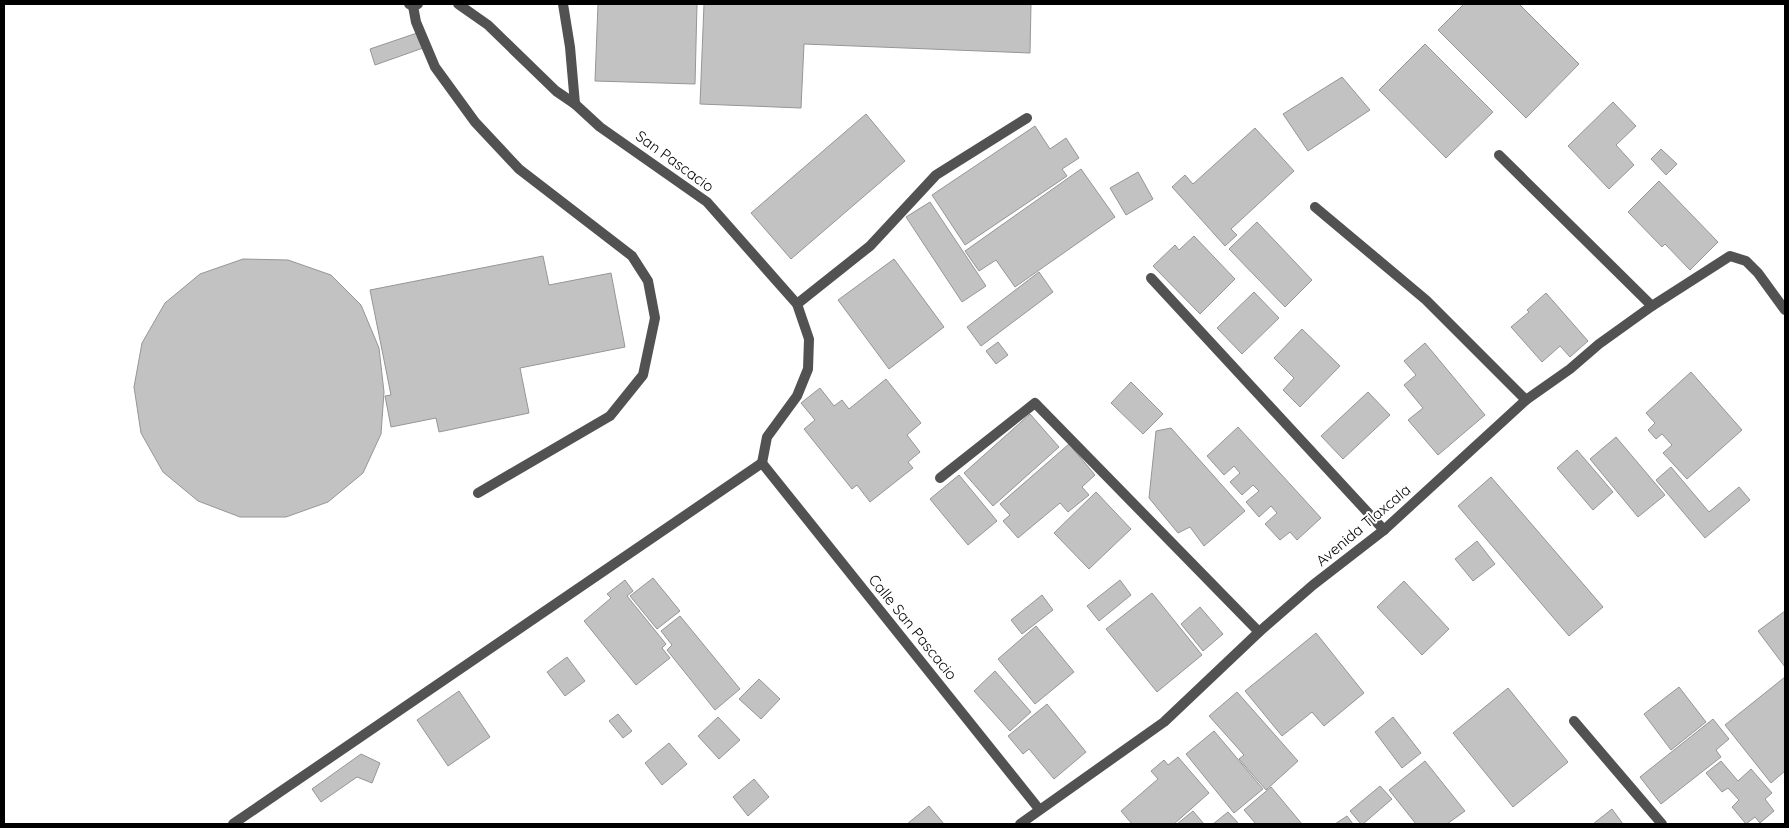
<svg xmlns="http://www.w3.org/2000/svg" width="1789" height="828" font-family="Quicksand,sans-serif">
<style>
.building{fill:#c2c2c2;stroke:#969696}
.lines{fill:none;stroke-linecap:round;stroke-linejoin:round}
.lane{stroke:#525252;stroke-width:10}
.street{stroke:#525252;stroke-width:10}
.labels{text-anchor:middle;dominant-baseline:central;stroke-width:4;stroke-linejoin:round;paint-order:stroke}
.street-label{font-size:15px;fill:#000;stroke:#fff}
</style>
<rect width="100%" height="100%" fill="#fff"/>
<g class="building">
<path d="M598,4H697L695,84L595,81Z"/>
<path d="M704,4H1031L1030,53L804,44L801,108L700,104Z"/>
<path d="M1464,4H1519L1579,64L1526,118L1438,30Z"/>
<path d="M417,33L423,48L375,65L370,49Z"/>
<path d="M1425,44L1493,112L1446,158L1379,90Z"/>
<path d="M1342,77L1370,110L1308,151L1283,114Z"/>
<path d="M1613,102L1636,126L1616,145L1634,165L1609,189L1568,146Z"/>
<path d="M866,114L905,161L791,259L751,213Z"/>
<path d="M1035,126L1050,149L1066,138L1079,158L1062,169L1067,176L965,245L932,195Z"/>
<path d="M1255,128L1294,171L1231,229L1237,235L1225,246L1172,187L1185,175L1193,184Z"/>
<path d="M1661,149L1677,164L1666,175L1651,159Z"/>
<path d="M1081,169L1115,217L1015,287L996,260L979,271L965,251Z"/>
<path d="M1138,172L1153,199L1126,215L1110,188Z"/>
<path d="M1659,181L1718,242L1690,270L1665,244L1662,247L1628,212Z"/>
<path d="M930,202L986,286L962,302L906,217Z"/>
<path d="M1257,222L1312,280L1285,307L1229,249Z"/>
<path d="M1194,236L1235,279L1200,314L1153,266L1175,245L1179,250Z"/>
<path d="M543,256L549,285L611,273L625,347L520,368L529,413L439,432L436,418L391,427L385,396L391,395L370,290Z"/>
<path d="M243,259L288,260L331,275L361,305L379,348L384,392L381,434L363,473L328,502L286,517H240L198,501L163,472L141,433L134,387L142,343L165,303L200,274Z"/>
<path d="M894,259L944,327L889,369L838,300Z"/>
<path d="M1039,272L1053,292L981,346L967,327Z"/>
<path d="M1254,292L1279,318L1242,354L1217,328Z"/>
<path d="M1546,293L1588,341L1570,357L1560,346L1542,362L1511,327L1529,312L1527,310Z"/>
<path d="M1302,329L1340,366L1300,407L1283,390L1294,378L1274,358Z"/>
<path d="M998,342L1008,355L996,364L986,351Z"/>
<path d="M1425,343L1485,415L1438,455L1408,420L1423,408L1404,385L1416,375L1404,361Z"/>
<path d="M1691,372L1742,430L1687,479L1663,453L1672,445L1662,434L1656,439L1648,430L1655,423L1646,413Z"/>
<path d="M886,379L921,423L907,435L920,452L908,462L913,468L870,502L857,485L852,489L804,429L815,420L801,403L820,388L834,406L842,400L849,409Z"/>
<path d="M1131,382L1163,414L1143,434L1111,403Z"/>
<path d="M1368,392L1390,415L1343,459L1321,436Z"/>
<path d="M1030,414L1059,447L993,506L964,473Z"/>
<path d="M1238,427L1321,518L1297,540L1290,532L1280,540L1265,524L1277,513L1271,506L1259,517L1246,502L1259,491L1253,485L1242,495L1230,482L1240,473L1234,466L1224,475L1207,456Z"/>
<path d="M1171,428L1245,511L1204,546L1190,527L1178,533L1149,498L1156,431Z"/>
<path d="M1616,437L1665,495L1638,517L1590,459Z"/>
<path d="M1069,444L1095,475L1082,487L1089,495L1068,512L1060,503L1018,538L1003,521L1010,515L1000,504Z"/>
<path d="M1577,450L1613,492L1593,510L1557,468Z"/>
<path d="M1671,467L1709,512L1739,487L1750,500L1705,538L1656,480Z"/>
<path d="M959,475L997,521L968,545L930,499Z"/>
<path d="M1491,477L1603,607L1569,636L1458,506Z"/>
<path d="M1096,492L1131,529L1089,569L1054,533Z"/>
<path d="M1477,541L1495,564L1473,581L1455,559Z"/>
<path d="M653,578L680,611L657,629L630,596Z"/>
<path d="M625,580L633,591L627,596L666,644L662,648L670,658L636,685L584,621L611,598L607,594Z"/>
<path d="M1120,580L1131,595L1099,621L1087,606Z"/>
<path d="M1404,581L1449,629L1422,655L1377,607Z"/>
<path d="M1152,593L1202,655L1157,692L1106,629Z"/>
<path d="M1042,595L1053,610L1022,634L1011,620Z"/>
<path d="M1200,607L1223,634L1203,651L1181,624Z"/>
<path d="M1785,611V667L1758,631Z"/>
<path d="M680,616L740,689L715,710L667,650L672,645L661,631Z"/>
<path d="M1036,626L1074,672L1035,704L998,659Z"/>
<path d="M1316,633L1364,693L1324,726L1312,712L1282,736L1245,691Z"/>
<path d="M567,657L585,681L565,696L547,672Z"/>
<path d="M995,671L1031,712L1010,731L974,691Z"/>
<path d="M1785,677V771L1771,783L1725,725Z"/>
<path d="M759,679L780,699L761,719L739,699Z"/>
<path d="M1679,687L1706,722L1671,750L1644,714Z"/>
<path d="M1508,688L1568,762L1513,807L1453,733Z"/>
<path d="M459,691L490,737L448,766L417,720Z"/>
<path d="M1237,692L1298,761L1266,790L1239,759L1244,755L1209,716Z"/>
<path d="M1047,704L1086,752L1054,779L1029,749L1023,754L1008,736Z"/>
<path d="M618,714L632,731L623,738L609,721Z"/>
<path d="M718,717L740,740L719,759L698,736Z"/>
<path d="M1393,717L1421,753L1402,768L1375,732Z"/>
<path d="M1713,719L1729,739L1716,750L1721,757L1661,804L1640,777Z"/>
<path d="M1214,731L1263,789L1234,813L1186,754Z"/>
<path d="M669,743L687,764L662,785L645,763Z"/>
<path d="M361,754L380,763L372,783L357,777L321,802L312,789Z"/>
<path d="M1178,757L1209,793L1174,824H1132L1121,811L1158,779L1151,771L1164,760L1168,765Z"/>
<path d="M1425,761L1465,811L1447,824H1416L1389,790Z"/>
<path d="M1721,761L1738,781L1751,769L1772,793L1765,799L1774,811L1760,823L1755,817L1746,824L1732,807L1739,800L1728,788L1722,792L1706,773Z"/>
<path d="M754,779L769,797L748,816L733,797Z"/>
<path d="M1380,786L1392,799L1363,824H1361L1350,811Z"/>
<path d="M1271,787L1302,824H1256L1244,810Z"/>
<path d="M929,806L944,824H907Z"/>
<path d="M1612,809L1623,824H1593Z"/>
<path d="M1193,811L1204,824H1177Z"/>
<path d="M1228,812L1239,824H1213Z"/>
<path d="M1347,816L1353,824H1335Z"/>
</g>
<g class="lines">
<g class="lane">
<path d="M563,4L570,47L575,104"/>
<path d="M413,6L416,22L435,67L475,122L519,169L632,256L648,281L655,318L643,375L610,416L478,493"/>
</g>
<g class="street">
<path d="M409,4L413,6L418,4"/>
<path d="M458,4L488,25L556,91L575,104L600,127L707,202L797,304L809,339L808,369L797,396L767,437L762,463"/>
<path d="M1499,155L1652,306"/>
<path d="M1315,207L1426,300L1526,400"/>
<path d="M1151,278L1384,530"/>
<path d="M797,304L870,246L936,175L1027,118"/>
<path d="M762,463L1039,809"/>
<path d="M940,478L1035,403L1259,632"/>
<path d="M1574,721L1662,824"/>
<path d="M233,824L762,463"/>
<path d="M1020,824L1164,722L1259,632L1313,585L1384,530L1526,400L1570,369L1599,344L1652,306L1730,256L1746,261L1758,273L1785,310"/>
</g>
</g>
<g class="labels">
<g class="street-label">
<text transform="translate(675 161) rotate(36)">San Pascacio</text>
<text transform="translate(1363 525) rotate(-40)">Avenida Tlaxcala</text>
<text transform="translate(913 627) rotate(51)">Calle San Pascacio</text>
</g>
</g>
<rect width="1789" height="828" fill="none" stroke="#000000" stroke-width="10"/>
</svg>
